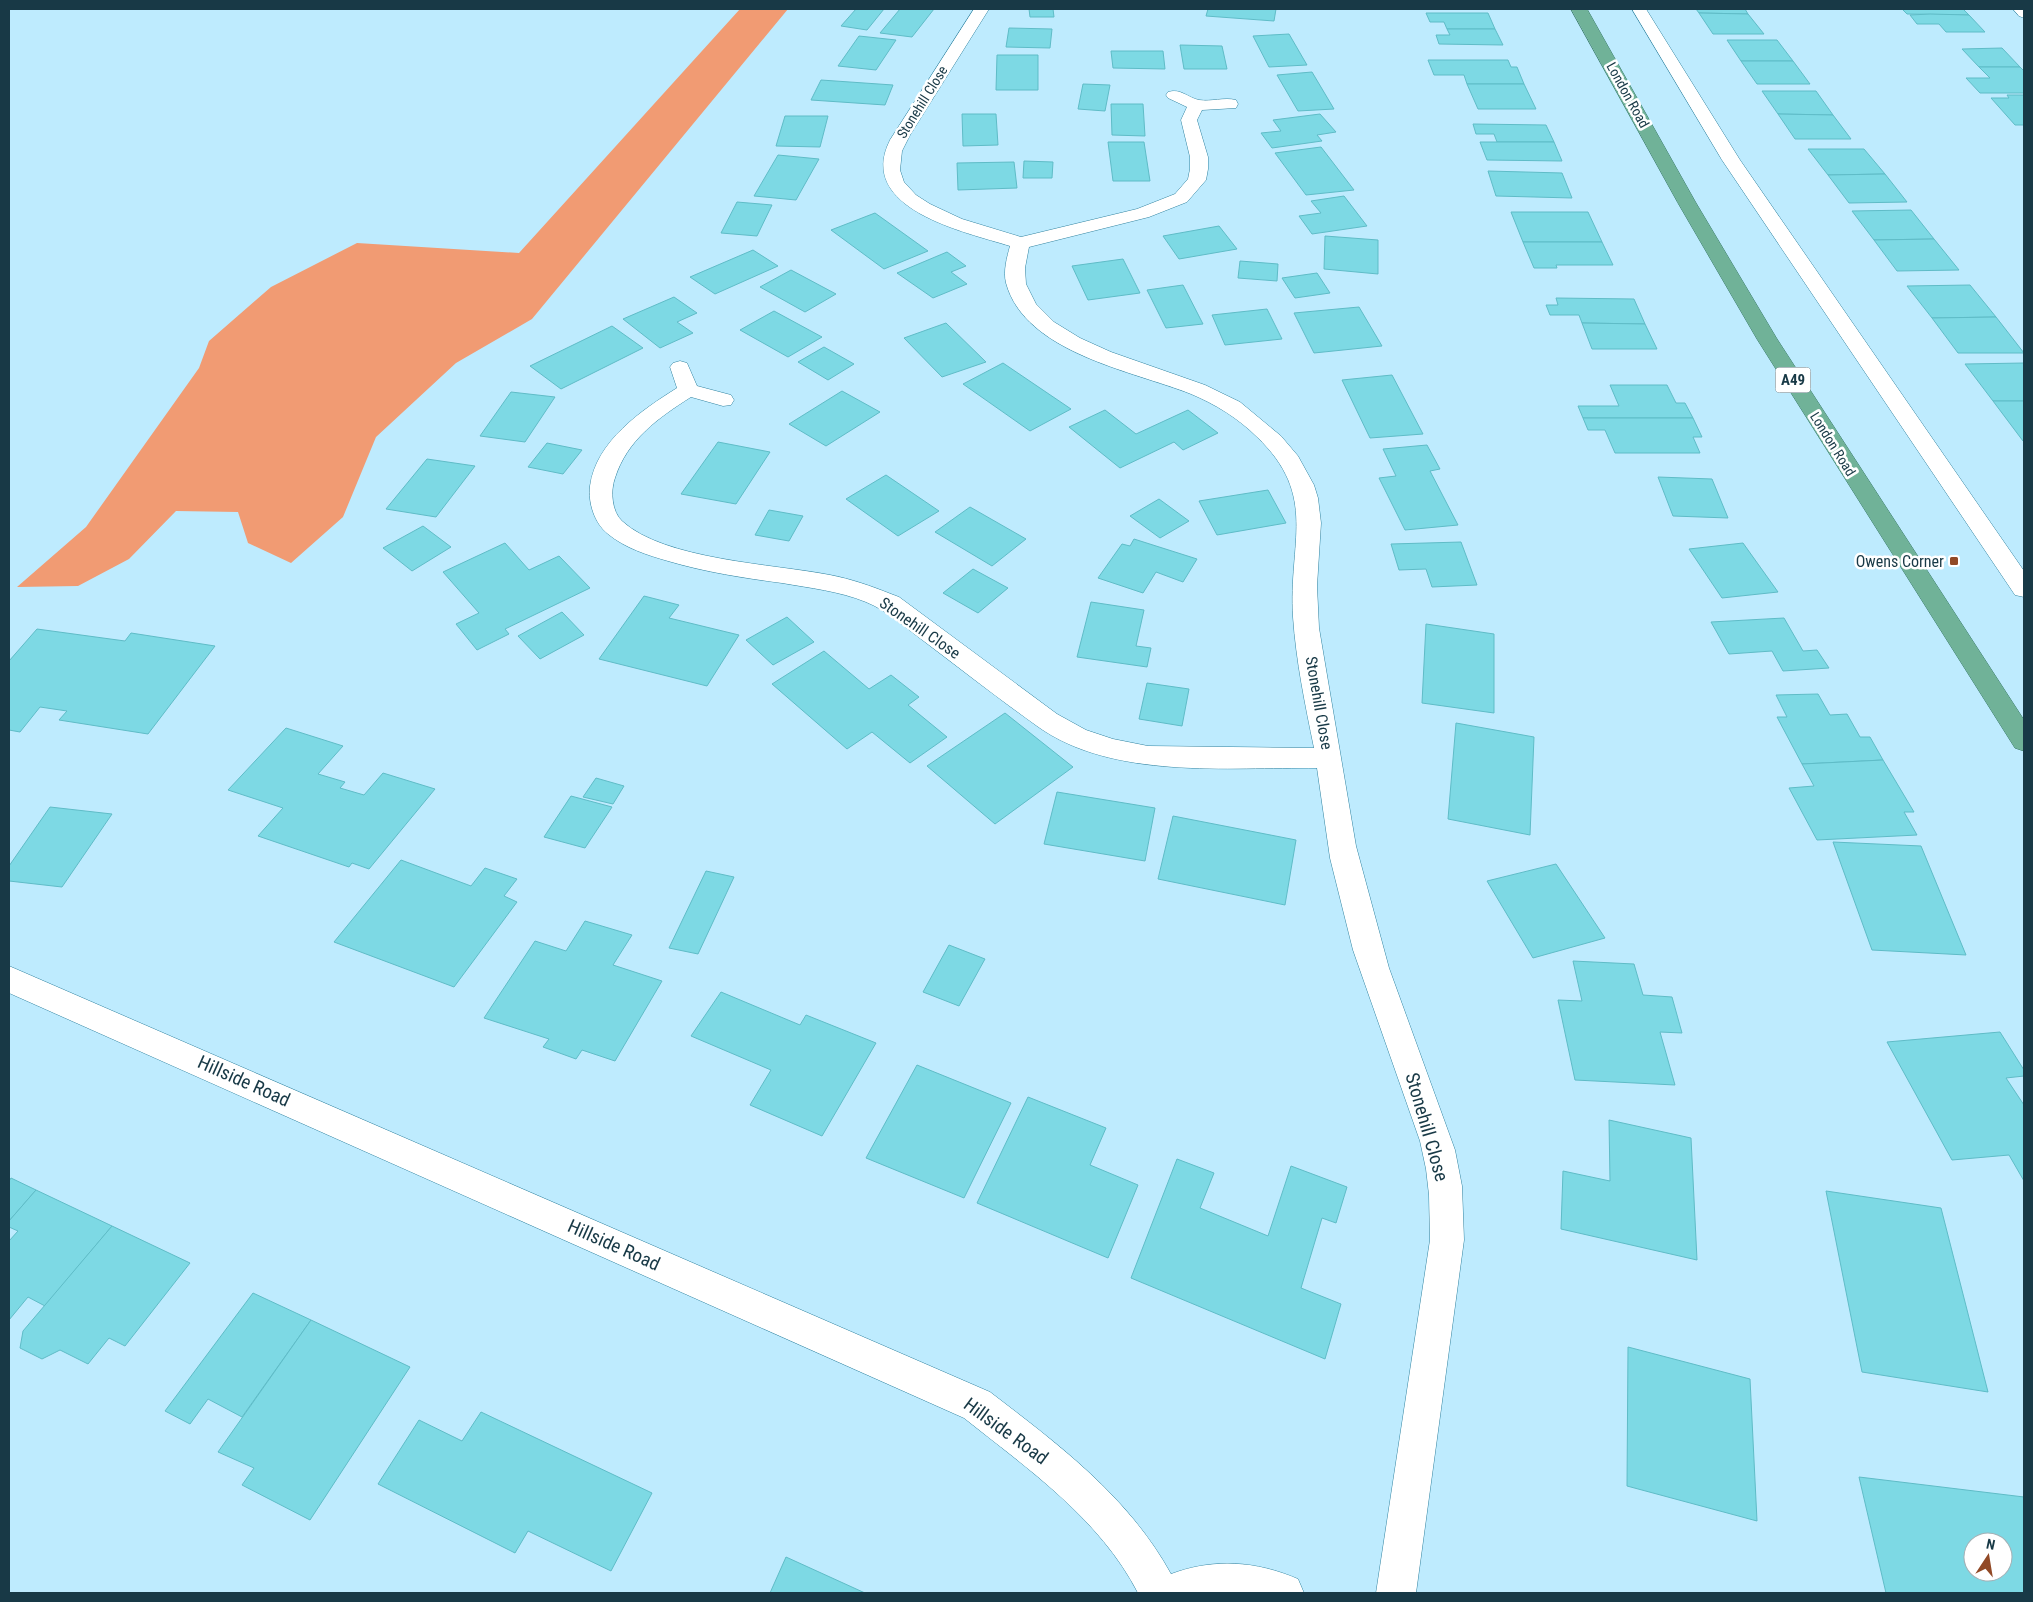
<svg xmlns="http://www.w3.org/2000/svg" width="2033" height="1602" font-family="'Roboto Condensed',sans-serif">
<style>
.green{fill:#f19b73}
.building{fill:#7dd9e4;stroke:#5fbcc7;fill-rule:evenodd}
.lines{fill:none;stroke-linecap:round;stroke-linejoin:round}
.minor-casing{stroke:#3183a0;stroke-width:1}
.trunk-casing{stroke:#3a7b6b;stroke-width:1}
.minor{fill:#fff;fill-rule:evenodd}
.trunk{fill:#70b298;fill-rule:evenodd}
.poi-dot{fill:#914926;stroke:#fff;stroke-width:2}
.labels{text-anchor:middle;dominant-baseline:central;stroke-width:5;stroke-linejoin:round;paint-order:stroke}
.far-street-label{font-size:14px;fill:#183946;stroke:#fff}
.shield{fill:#fff;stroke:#5d747e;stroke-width:1}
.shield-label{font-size:15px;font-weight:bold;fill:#183946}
.poi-label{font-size:16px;fill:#183946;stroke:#fff;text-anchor:end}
.street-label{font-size:16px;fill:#183946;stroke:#fff}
.near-street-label{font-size:19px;fill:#183946;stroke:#fff}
</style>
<rect width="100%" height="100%" fill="#beebfe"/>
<path class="green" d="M740,9H788L532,319L456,363L376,437L343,517L291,563L248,543L238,512L176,511L129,559L78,586L17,587L86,527L199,368L209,341L271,287L357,243L519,253Z"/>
<g class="building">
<path d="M856,9H884L867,30L841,26Z"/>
<path d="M900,9H934L912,37L880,33Z"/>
<path d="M1029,9H1053L1054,17H1030Z"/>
<path d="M1208,9H1276L1274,21L1206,16Z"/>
<path d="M1696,9H1745L1748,14L1699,13Z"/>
<path d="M1902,9H1963L1969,15L1907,14Z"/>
<path d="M1426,13H1488L1495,29H1447L1444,22H1430Z"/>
<path d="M1699,13L1748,14L1764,34H1713Z"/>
<path d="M1930,14L1969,15L1985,32H1946L1939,24H1917L1910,15Z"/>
<path d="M1009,28L1052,29L1050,48L1006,47Z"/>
<path d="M1447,29H1495L1503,45L1439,44L1436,35H1450Z"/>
<path d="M1289,34L1307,65L1269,67L1253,36Z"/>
<path d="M859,36L896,40L876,70L838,66Z"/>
<path d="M1727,40H1777L1793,61H1741Z"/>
<path d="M1180,45L1222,46L1227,69H1184Z"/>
<path d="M2002,48L2020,67H1979L1962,49Z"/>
<path d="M1111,51H1163L1165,69L1113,68Z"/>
<path d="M997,55H1038V90H996Z"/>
<path d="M1428,60H1508L1511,67H1517L1524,84H1467L1464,75H1434Z"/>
<path d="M1741,61H1793L1810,84H1757Z"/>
<path d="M1979,67H2020L2024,71V93H1980L1966,78H1990Z"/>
<path d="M1312,72L1334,109L1298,111L1277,75Z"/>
<path d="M821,80L893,85L885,105L811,100Z"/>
<path d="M1083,84L1110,85L1105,111L1078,109Z"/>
<path d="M1467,84H1524L1536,109H1478Z"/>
<path d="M1762,91H1816L1833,115L1778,114Z"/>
<path d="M2007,95H2024V125H2015L1991,98H2009Z"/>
<path d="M1111,104H1143L1145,136L1112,135Z"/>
<path d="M962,114H996L998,145L963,146Z"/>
<path d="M1320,114L1336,132L1317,135L1322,141L1272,148L1261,133L1281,131L1273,120Z"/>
<path d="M1778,114L1833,115L1851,139H1795Z"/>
<path d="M785,116H828L820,147L776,146Z"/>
<path d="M1473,124L1546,125L1554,142H1497L1494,134H1476Z"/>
<path d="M1108,142H1144L1150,181H1113Z"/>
<path d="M1480,142H1554L1562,161L1487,160Z"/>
<path d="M1321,147L1354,190L1306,195L1275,153Z"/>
<path d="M1808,149H1864L1885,174L1828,175Z"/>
<path d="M778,155L819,159L796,200L754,196Z"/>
<path d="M1024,161L1053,162L1052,178H1023Z"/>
<path d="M1014,162L1017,188L958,190L957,163Z"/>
<path d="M1488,171L1562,173L1572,198L1496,196Z"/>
<path d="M1885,174L1907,202L1849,203L1828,175Z"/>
<path d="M1344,196L1367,226L1312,234L1299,216L1321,213L1311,201Z"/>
<path d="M737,202L772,205L757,236L721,233Z"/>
<path d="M1911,210L1934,239L1874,240L1852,211Z"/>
<path d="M1511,212H1588L1602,242H1523Z"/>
<path d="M875,213L928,251L884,269L831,230Z"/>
<path d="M1219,226L1237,249L1179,259L1163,236Z"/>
<path d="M1325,236L1378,240V274L1324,269Z"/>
<path d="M1934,239L1959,270L1897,271L1874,240Z"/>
<path d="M1523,242H1602L1613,265H1556L1557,268H1534Z"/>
<path d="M753,250L778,266L715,294L690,277Z"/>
<path d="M947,252L966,266L951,272L967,284L933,298L897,273Z"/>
<path d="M1123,259L1140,293L1088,300L1072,266Z"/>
<path d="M1240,261L1278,264L1277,281L1238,278Z"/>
<path d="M791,270L836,294L805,312L760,287Z"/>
<path d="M1317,273L1330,293L1295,298L1282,278Z"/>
<path d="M1183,285L1203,324L1166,328L1147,290Z"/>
<path d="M1970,285L1996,317L1932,318L1907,286Z"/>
<path d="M674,297L697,313L677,322L693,333L660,348L623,319Z"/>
<path d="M1556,298L1634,299L1645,324L1582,323L1579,315H1550L1546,305H1558Z"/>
<path d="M1359,307L1382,346L1314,353L1294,313Z"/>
<path d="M1267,309L1282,339L1225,345L1212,315Z"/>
<path d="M774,311L822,337L788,357L740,330Z"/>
<path d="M1996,317L2024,353H1958L1932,318Z"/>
<path d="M946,323L986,362L942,377L904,338Z"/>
<path d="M1582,323L1645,324L1657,349H1592Z"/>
<path d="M612,326L643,348L561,389L530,366Z"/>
<path d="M824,347L854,364L828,380L798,362Z"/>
<path d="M1003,363L1071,409L1030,431L963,384Z"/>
<path d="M2024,363V401H1993L1965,364Z"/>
<path d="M1392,375L1423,434L1370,438L1342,380Z"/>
<path d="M1610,385H1667L1676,403H1685L1693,418H1583L1578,406H1619Z"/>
<path d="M842,391L880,412L826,446L789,424Z"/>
<path d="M511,392L555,397L525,442L480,436Z"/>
<path d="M1993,401H2024V441H2023Z"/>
<path d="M1105,410L1136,434L1188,410L1218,433L1183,450L1174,442L1120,468L1069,427Z"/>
<path d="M1583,418H1693L1702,437H1693L1700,453H1615L1605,430H1588Z"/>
<path d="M718,442L770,452L736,504L681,494Z"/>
<path d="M547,443L582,450L563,474L528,467Z"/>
<path d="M1427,445L1440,469L1430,471L1458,525L1405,530L1379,478L1396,476L1383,449Z"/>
<path d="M427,459L475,466L436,517L386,509Z"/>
<path d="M886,475L939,511L898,536L846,499Z"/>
<path d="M1658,477L1712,479L1728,518L1673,516Z"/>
<path d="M1268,490L1286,523L1217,535L1199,501Z"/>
<path d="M1159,499L1189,521L1160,538L1130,516Z"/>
<path d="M970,507L1026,539L992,566L935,532Z"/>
<path d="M769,510L803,516L789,541L755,535Z"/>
<path d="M423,526L451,547L412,571L383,548Z"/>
<path d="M1134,539L1197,559L1183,582L1156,572L1143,593L1098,578L1122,544L1130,546Z"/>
<path d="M1461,542L1477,585L1432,587L1426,569L1399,570L1391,544Z"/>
<path d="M505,543L529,570L559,556L590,588L505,629L509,634L477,650L456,624L479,613L443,572Z"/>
<path d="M1743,543L1778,592L1722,598L1689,549Z"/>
<path d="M973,569L1008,588L978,613L943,593Z"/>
<path d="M644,596L679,605L669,618L739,635L707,686L599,659Z"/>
<path d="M1091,602L1144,610L1136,646L1151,648L1147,667L1077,657Z"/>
<path d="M562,612L584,635L540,659L518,636Z"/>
<path d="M787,617L814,642L773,665L746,640Z"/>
<path d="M1784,618L1803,651L1817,650L1829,668L1783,671L1772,651L1729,654L1711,622Z"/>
<path d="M1426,624L1494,634V713L1422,703Z"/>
<path d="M37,629L125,641L131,633L215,646L148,734L59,720L67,711L40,707L20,732L9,730V661Z"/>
<path d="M824,651L869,689L891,675L919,697L908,705L947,737L910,763L872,732L847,749L772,684Z"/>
<path d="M1147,683L1189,689L1182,726L1139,719Z"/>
<path d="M1818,694L1830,715L1847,714L1860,737H1870L1883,760L1802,764L1777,717H1787L1776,695Z"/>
<path d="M1005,713L1073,767L995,824L927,766Z"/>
<path d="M1456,723L1534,737L1530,835L1448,819Z"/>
<path d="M286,728L343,746L318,774L345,782L340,788L364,795L383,773L435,789L369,869L352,863L349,867L258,836L283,808L228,790Z"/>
<path d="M1883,760L1914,812H1904L1917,835L1817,840L1789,788L1814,786L1802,764Z"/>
<path d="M596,778L624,786L613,804L583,797Z"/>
<path d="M1057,792L1155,808L1145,861L1044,844Z"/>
<path d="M571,796L612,807L585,848L544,837Z"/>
<path d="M50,807L112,814L62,887L9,881V866Z"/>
<path d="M1173,816L1296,840L1285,905L1158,879Z"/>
<path d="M1833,842L1921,846L1966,955L1872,950Z"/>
<path d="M401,860L471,886L485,868L517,879L504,896L517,902L454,987L334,942Z"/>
<path d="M1556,864L1605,938L1533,958L1487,881Z"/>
<path d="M706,871L734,877L698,954L669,948Z"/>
<path d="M585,921L632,935L613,965L662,981L615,1061L582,1050L576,1059L543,1047L549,1039L484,1018L535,941L566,951Z"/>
<path d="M949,945L985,959L959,1006L923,992Z"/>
<path d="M1573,961L1634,964L1643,995L1672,997L1682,1033L1660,1032L1675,1085L1575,1080L1558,1000L1582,1001Z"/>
<path d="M721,992L800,1025L806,1015L876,1043L822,1136L750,1105L771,1070L691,1036Z"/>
<path d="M2000,1032L2024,1070V1076L2006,1078L2024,1105V1181L2009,1155L1952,1160L1887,1042Z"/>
<path d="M917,1065L1011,1103L964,1198L866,1158Z"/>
<path d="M1028,1097L1106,1128L1090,1165L1138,1185L1108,1258L977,1203Z"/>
<path d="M1609,1120L1691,1138L1697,1260L1561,1229L1563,1171L1610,1181Z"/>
<path d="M1177,1159L1214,1173L1200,1208L1268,1236L1291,1166L1347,1187L1336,1223L1322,1218L1301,1288L1341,1304L1325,1359L1131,1278Z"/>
<path d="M11,1178L36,1190L9,1221V1181Z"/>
<path d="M36,1190L112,1226L45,1306L28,1297L9,1320V1241L18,1231L9,1227V1221Z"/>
<path d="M1826,1191L1941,1208L1988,1392L1862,1372Z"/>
<path d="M112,1226L190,1263L125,1346L109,1338L88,1364L60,1350L42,1359L20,1348L23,1331Z"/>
<path d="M253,1293L311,1320L242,1417L208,1399L190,1424L165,1411Z"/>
<path d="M311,1320L410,1367L310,1520L242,1485L254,1468L218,1452Z"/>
<path d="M1628,1347L1750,1379L1757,1521L1627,1486Z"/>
<path d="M481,1412L652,1493L611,1571L528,1531L515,1553L378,1484L419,1420L462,1441Z"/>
<path d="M1859,1477L2024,1497V1593H1886ZM1973,1542H2003V1572H1973Z"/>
<path d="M786,1557L865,1593H770Z"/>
</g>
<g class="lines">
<defs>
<g id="minor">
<path d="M974,9H989L910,135L902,151L900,170L904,182L916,195L930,204L962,219L1021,237L1137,209L1175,194L1188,179L1190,169V157L1181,120L1187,107L1168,98L1166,95L1168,92C1181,88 1188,98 1199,100C1211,102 1224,97 1236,100L1238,104L1236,108L1202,110L1197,120L1208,157V169L1206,180L1187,202L1149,217L1029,247L1025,268L1026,284L1036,304L1054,322L1080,338L1111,352L1205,385L1240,402L1281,436L1298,456L1314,485L1318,498L1321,523L1317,586L1319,628L1356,846L1389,968L1455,1150L1462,1186L1464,1240L1416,1593H1376L1430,1240L1429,1195L1426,1169L1420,1141L1353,950L1330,858L1317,768C1228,767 1112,780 1037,726C999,699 962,670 925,642C906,628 888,611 866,602C839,591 810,588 782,583C744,578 705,572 668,561C647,555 625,548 608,534C594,523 588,502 590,486C596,441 642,410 677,388L670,367L673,363L680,361L687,363L697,386L731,395L734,400L731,405L723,406L691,397C658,418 627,440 615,478C610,491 612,512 622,521C664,560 774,564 830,575C851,579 871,586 891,594L899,597L1057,714L1086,730L1113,739L1148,746L1314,748C1305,704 1296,661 1293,617C1288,543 1319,496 1257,437C1238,418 1215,404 1191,394C1133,371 1025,353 1006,283C1003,271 1007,257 1010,246C965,232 855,209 890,140Z"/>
<path d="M1632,9H1646L1740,160L2024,571V597L2015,595L1722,160Z"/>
<path d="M2013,9H2024V18L2019,16Z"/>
<path d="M9,966L990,1392C1059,1445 1128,1496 1171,1574C1214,1558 1256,1561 1298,1579L1304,1593H1138C1100,1519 1028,1469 964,1418L9,993Z"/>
</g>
<path id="trunk" d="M1571,9H1587L1696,203L1777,339L2024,720V751L2015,748L1757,339L1678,203Z"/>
</defs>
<use href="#minor" class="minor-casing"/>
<use href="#trunk" class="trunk-casing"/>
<use href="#minor" class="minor"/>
<use href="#trunk" class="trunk"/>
</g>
<rect class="poi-dot" x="1949" y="556" width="10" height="10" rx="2.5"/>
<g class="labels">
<g class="far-street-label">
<text transform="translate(1628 95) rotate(61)">London Road</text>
<text transform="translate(922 102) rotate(-58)">Stonehill Close</text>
<text transform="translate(1833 444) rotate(58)">London Road</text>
</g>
<rect class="shield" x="1775.5" y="367.5" width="35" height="25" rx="4"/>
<g class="shield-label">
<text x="1793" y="380">A49</text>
</g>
<g class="poi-label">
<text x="1944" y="561">Owens Corner</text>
</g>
<g class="street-label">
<text transform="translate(920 628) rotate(35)">Stonehill Close</text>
<text transform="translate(1319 703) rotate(80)">Stonehill Close</text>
</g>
<g class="near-street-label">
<text transform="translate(244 1081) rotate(24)">Hillside Road</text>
<text transform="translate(1427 1127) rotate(74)">Stonehill Close</text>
<text transform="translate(614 1245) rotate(24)">Hillside Road</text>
<text transform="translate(1006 1431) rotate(36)">Hillside Road</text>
</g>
</g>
<rect width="2033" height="1602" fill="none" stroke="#183946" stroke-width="20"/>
<g transform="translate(1988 1557) rotate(12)"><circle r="24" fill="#ffffff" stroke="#a3b0b5"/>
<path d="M0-4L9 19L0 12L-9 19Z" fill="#914926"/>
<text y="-8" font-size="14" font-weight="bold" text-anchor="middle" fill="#183946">N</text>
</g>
</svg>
